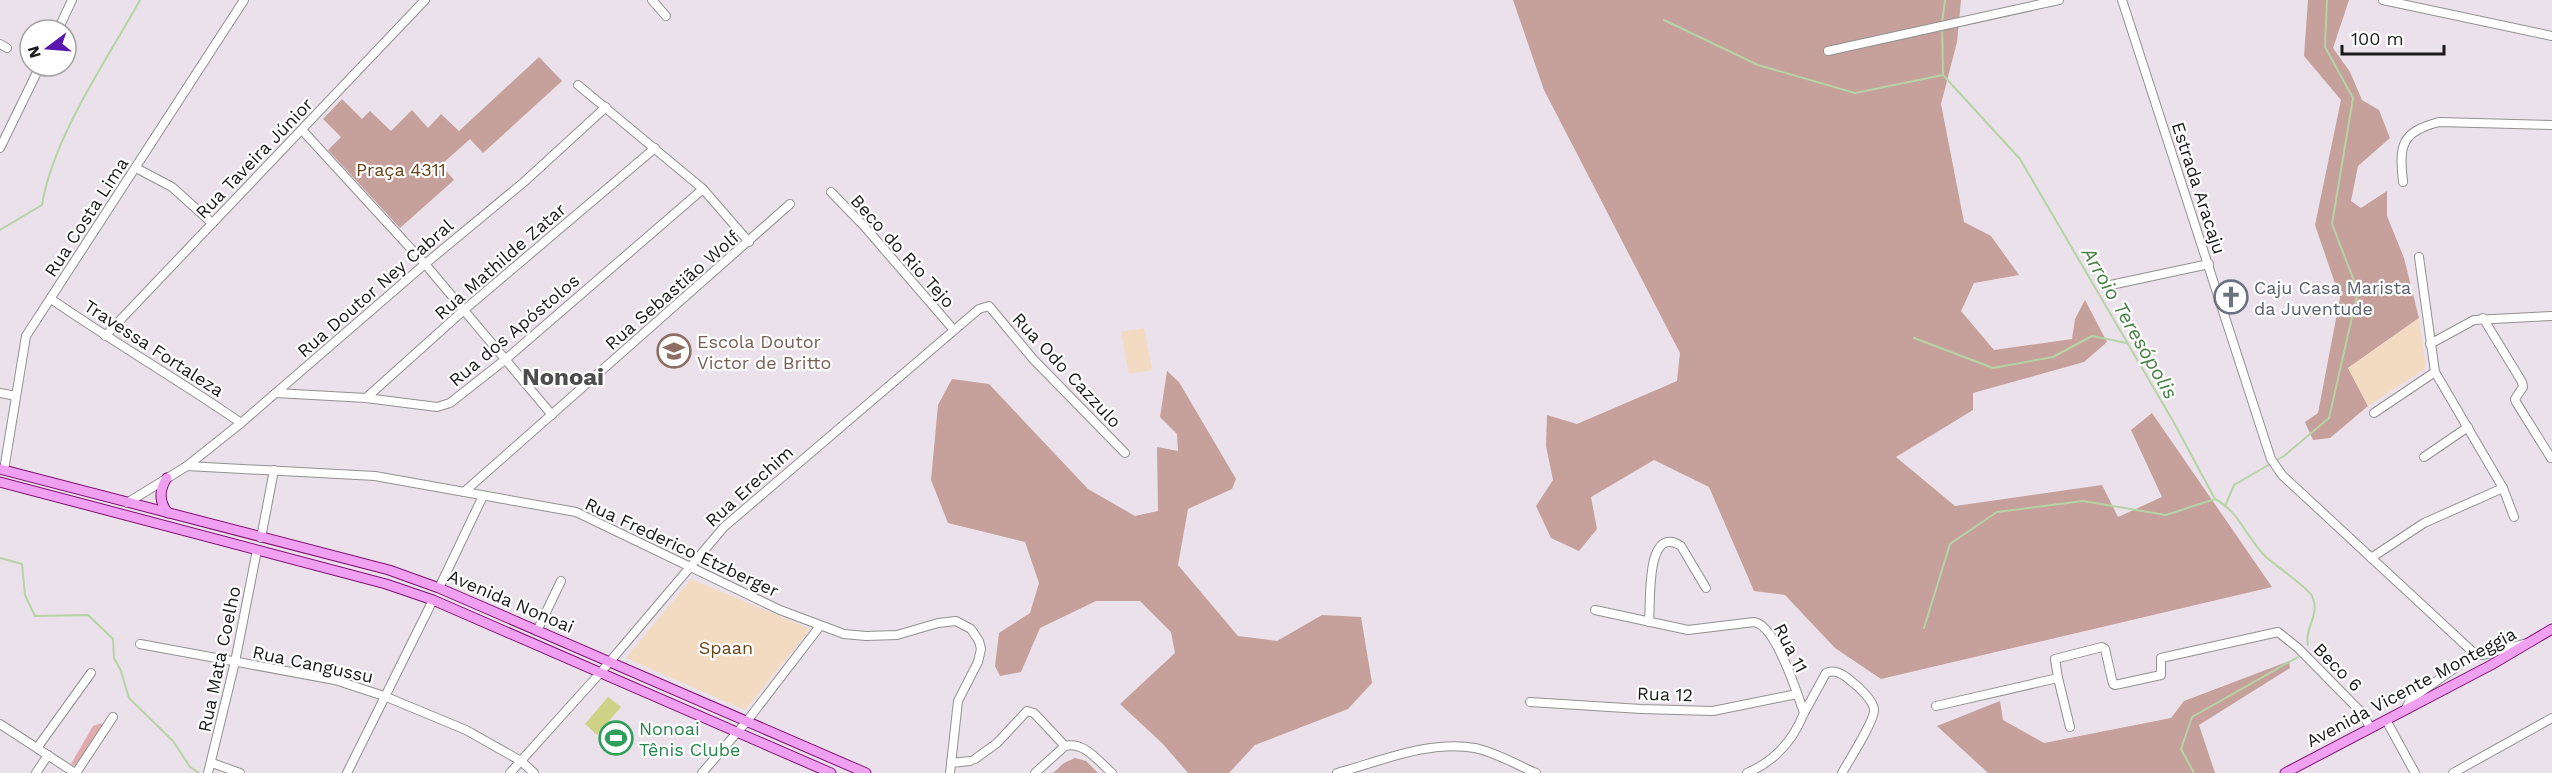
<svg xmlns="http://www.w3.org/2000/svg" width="2552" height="773" font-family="'Work Sans',sans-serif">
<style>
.grass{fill:#e1abae}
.forest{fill:#c6a09a}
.park{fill:#f2dbc1}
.pitch{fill:#ced286}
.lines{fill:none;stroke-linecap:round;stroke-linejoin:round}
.stream{stroke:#b5d4a5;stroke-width:2}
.minor-casing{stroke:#919191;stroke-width:10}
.major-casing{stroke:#811074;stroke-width:11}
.minor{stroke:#fff;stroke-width:8}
.major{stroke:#f0a0f0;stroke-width:9}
.labels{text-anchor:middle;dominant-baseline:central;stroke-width:4.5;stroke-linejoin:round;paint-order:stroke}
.street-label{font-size:18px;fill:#1a1a1a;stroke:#fff}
.park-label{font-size:18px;fill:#6a4316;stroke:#fff}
.worship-label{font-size:18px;fill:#5b616d;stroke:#fff;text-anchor:start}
.education-label{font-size:18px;fill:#785e54;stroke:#fff;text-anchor:start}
.leisure-label{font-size:18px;fill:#27864d;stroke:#fff;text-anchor:start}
.water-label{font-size:20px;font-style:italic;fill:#498246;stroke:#fff}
.district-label{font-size:24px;font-weight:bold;fill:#4d4d4d;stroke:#fff}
</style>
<rect width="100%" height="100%" fill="#ebe1ea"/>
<path class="grass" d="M102,723L103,730L78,767L71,764L93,726Z"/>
<g class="forest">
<path d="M1513,0H1961L1957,42L1941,104L1964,222L1991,236L2019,275L1974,283L1961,311L1994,350L2072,339L2075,319L2085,300L2107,342L2084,362L1973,393V410L1896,457L1955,506L2102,485L2118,517L2162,497L2131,430L2152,413L2272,587L1881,679L1835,648L1785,595L1754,591L1709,487L1654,460L1591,497L1597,529L1579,551L1551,538L1536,506L1553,480L1546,446L1547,415L1577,424L1677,381L1680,353L1544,90Z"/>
<path d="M2308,0H2349L2333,48L2350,72L2362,100L2379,110L2390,138L2358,166L2351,201L2361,208L2387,191V216L2404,258L2419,318L2348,368L2368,406L2330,438L2313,440L2305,422L2318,413L2340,298L2315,225L2341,100L2304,56Z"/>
<path d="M539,57L562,81L483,153L470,139L441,165L454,180L400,228L328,150L341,137L323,119L342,99L362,119L370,111L391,131L412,110L428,128L441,114L459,131Z"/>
<path d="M1167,371L1179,382L1236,479L1232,489L1188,509L1178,565L1238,636L1277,641L1322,615L1361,617L1372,683L1348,709L1255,745L1229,773H1188L1163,744L1120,704L1175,653L1171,632L1140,601H1096L1040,628L1021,672L1000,676L995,666L999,633L1030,613L1039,583L1025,542L948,523L931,480L938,405L952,379L989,384L1088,489L1135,516L1158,511L1157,447L1178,451L1177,434L1160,417Z"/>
<path d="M2289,661L2290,668L2199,725L2215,773H1988L1937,726L2000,701L2003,720L2044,743L2171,718L2184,701Z"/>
<path d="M1075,758L1086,761L1098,773H1053L1064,763Z"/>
</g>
<g class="park">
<path d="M2419,318L2426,368L2368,406L2348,368Z"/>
<path d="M1144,328L1152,370L1129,374L1121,332Z"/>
<path d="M691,579L810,629L745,710L626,658Z"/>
</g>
<path class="pitch" d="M608,697L621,707L597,735L585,724Z"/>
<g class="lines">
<g class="stream">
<path d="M1945,0L1942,23L1943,75L2020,159L2173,421L2215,499C2239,511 2247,539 2266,557C2276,566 2307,587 2312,596C2321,614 2304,628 2308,645"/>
<path d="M1664,20L1758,65L1855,93L1943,75"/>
<path d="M0,230L42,205C53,137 107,60 140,0"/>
<path d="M1914,338L1993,368L2053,357L2092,336L2127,343"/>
<path d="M2226,504L2234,485L2284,456L2329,418L2358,291L2332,224L2353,98L2325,47L2327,0"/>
<path d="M0,558L22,564L25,595L35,616L88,615L113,639L114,658L121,671L129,698L173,741L190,767L199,773"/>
<path d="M1924,628L1950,544L1997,512L2083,501L2166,515L2215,499"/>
<path d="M2194,773L2181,749L2192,717L2298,657"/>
</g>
<defs>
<g id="minor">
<path d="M652,0L666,16"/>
<path d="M2122,0L2271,459L2282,475L2475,654"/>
<path d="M2383,0L2552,36"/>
<path d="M58,30L72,0"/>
<path d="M0,44L7,48"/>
<path d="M1828,51L2059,0"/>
<path d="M578,85L703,189L749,242"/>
<path d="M302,130L425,264L552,415"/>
<path d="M0,148L40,66"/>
<path d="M136,168L172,187L212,223"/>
<path d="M2403,182C2399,145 2401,132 2439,122L2552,125"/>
<path d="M831,192L864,226L953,329"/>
<path d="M2419,257L2435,372L2503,488L2514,517"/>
<path d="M2106,286L2209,264"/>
<path d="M51,299C113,342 179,380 241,423"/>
<path d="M2483,318L2522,382L2523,387L2515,399L2516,402L2551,458"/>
<path d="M105,336L425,0"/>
<path d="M2430,344L2474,320L2552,316"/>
<path d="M0,393L16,396"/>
<path d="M276,393L366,398L437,407L450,403L506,359L703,189"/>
<path d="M366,398L464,310L655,148"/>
<path d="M2374,413L2435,372"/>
<path d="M2424,457L2468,427"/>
<path d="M187,466L375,476L576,512L780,610L844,634L866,636L897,635L938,623L956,621L971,629L979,641L981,649L978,662L958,701L950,773"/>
<path d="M4,470L26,336L244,0"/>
<path d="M464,492L790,204"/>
<path d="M127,503L187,466L241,423L425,264L524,182L606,107"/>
<path d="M261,538L274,470"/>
<path d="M2371,558L2424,523L2503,488"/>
<path d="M439,588L483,496"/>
<path d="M1595,610L1688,630L1754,622C1776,625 1797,693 1804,713C1793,741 1775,761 1747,773"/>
<path d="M1649,622C1651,603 1645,523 1681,546L1706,588"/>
<path d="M537,631L561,581"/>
<path d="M140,644L335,680L384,696L466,730L521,761L534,773"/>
<path d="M2058,678L2070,727"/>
<path d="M1530,702L1641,709L1713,711L1797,694"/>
<path d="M1936,706L2058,678L2055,659L2102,647L2105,649L2113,684L2115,685L2161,675V658L2278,632L2298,648L2364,715L2370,728"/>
<path d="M2405,710L2411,699L2475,654L2483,655L2527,643"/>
<path d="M1804,713L1826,673C1835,669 1843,674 1851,681C1858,686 1874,701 1874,710C1875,720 1848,762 1842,773"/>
<path d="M2386,720L2415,773"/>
<path d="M0,724L75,773"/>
<path d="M1065,746C1084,741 1098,761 1112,773"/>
<path d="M37,748L91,673"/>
<path d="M975,759L997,743L1027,711L1034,713L1065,746"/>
<path d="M212,763L240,773"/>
<path d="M951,763L970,761"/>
<path d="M36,773L48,755"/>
<path d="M76,773L113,717"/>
<path d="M208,773L235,662L257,550"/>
<path d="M347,773L433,600"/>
<path d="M510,773L601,672L724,527L979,309L989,306L1033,359L1125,453"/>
<path d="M702,773L747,721L820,626"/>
<path d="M1035,773L1065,746"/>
<path d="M1337,773C1381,761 1429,740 1475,748C1495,752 1517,765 1536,773"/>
<path d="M2453,773L2552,718"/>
</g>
<g id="major">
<path d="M0,469L389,570L439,588L866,773"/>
<path d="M167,478C159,490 159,502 168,513"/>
<path d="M0,482L386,584L433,600L831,773"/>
<path d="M2285,773L2491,665L2552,629"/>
</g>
</defs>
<use href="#minor" class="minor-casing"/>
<use href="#major" class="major-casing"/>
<use href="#minor" class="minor"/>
<use href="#major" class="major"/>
</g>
<defs>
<symbol id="church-ring" viewBox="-11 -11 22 22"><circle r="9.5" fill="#fff" stroke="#6b7280" stroke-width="1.5"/><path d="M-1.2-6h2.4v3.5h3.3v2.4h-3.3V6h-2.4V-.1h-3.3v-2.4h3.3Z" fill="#6b7280"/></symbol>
<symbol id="school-ring" viewBox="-11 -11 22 22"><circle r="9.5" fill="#fff" stroke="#8d6e63" stroke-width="1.5"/><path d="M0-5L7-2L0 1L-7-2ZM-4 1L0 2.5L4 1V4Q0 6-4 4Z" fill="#8d6e63"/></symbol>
<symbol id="stadium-ring" viewBox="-11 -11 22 22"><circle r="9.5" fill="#fff" stroke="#2e9e5b" stroke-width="1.5"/><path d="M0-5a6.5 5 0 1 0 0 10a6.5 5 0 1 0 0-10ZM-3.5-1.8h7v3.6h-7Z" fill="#2e9e5b"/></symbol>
</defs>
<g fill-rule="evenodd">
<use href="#church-ring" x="2212" y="278" width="38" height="38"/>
<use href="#school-ring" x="655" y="332" width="38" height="38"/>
<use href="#stadium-ring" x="597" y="719" width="38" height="38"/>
</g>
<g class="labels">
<g class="street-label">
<text transform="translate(254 158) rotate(-46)">Rua Taveira Júnior</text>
<text transform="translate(2199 188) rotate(72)">Estrada Aracaju</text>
<text transform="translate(86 217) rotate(-57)">Rua Costa Lima</text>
<text transform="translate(903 251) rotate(48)">Beco do Rio Tejo</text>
<text transform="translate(500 261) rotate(-41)">Rua Mathilde Zatar</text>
<text transform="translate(375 288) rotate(-41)">Rua Doutor Ney Cabral</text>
<text transform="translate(672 290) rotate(-41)">Rua Sebastião Wolf</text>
<text transform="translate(514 330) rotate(-40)">Rua dos Apóstolos</text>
<text transform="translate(154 348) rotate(33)">Travessa Fortaleza</text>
<text transform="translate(1067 370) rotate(47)">Rua Odo Cazzulo</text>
<text transform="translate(749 486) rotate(-42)">Rua Erechim</text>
<text transform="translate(682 547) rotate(25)">Rua Frederico Etzberger</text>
<text transform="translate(511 601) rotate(23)">Avenida Nonoai</text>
<text transform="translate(1791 648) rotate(63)">Rua 11</text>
<text transform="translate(219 659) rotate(-78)">Rua Mata Coelho</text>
<text transform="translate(313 664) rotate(12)">Rua Cangussu</text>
<text transform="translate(2338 667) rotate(45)">Beco 6</text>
<text transform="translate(2411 687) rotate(-28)">Avenida Vicente Monteggia</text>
<text transform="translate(1665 694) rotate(2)">Rua 12</text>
</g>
<g class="park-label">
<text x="401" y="169">Praça 4311</text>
<text x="726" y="647">Spaan</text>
</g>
<g class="worship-label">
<text x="2254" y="287">Caju Casa Marista<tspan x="2254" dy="21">da Juventude</tspan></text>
</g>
<g class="education-label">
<text x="697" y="341">Escola Doutor<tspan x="697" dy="21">Victor de Britto</tspan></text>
</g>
<g class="leisure-label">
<text x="639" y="728">Nonoai<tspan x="639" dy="21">Tênis Clube</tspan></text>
</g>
<g class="water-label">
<text transform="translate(2130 323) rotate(60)">Arroio Teresópolis</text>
</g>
<g class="district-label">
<text x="563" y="377">Nonoai</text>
</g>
</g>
<g transform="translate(48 48) rotate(254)"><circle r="28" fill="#ffffff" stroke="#a3a3a3" stroke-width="1.5"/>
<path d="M0-4.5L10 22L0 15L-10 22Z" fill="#5a15af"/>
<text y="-9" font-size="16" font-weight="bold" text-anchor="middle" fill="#1a1a1a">N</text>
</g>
<path d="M2342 45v9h102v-9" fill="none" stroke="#1a1a1a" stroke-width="3"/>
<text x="2351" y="45" font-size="18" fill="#1a1a1a" stroke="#ffffff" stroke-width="4.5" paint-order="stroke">100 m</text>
</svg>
